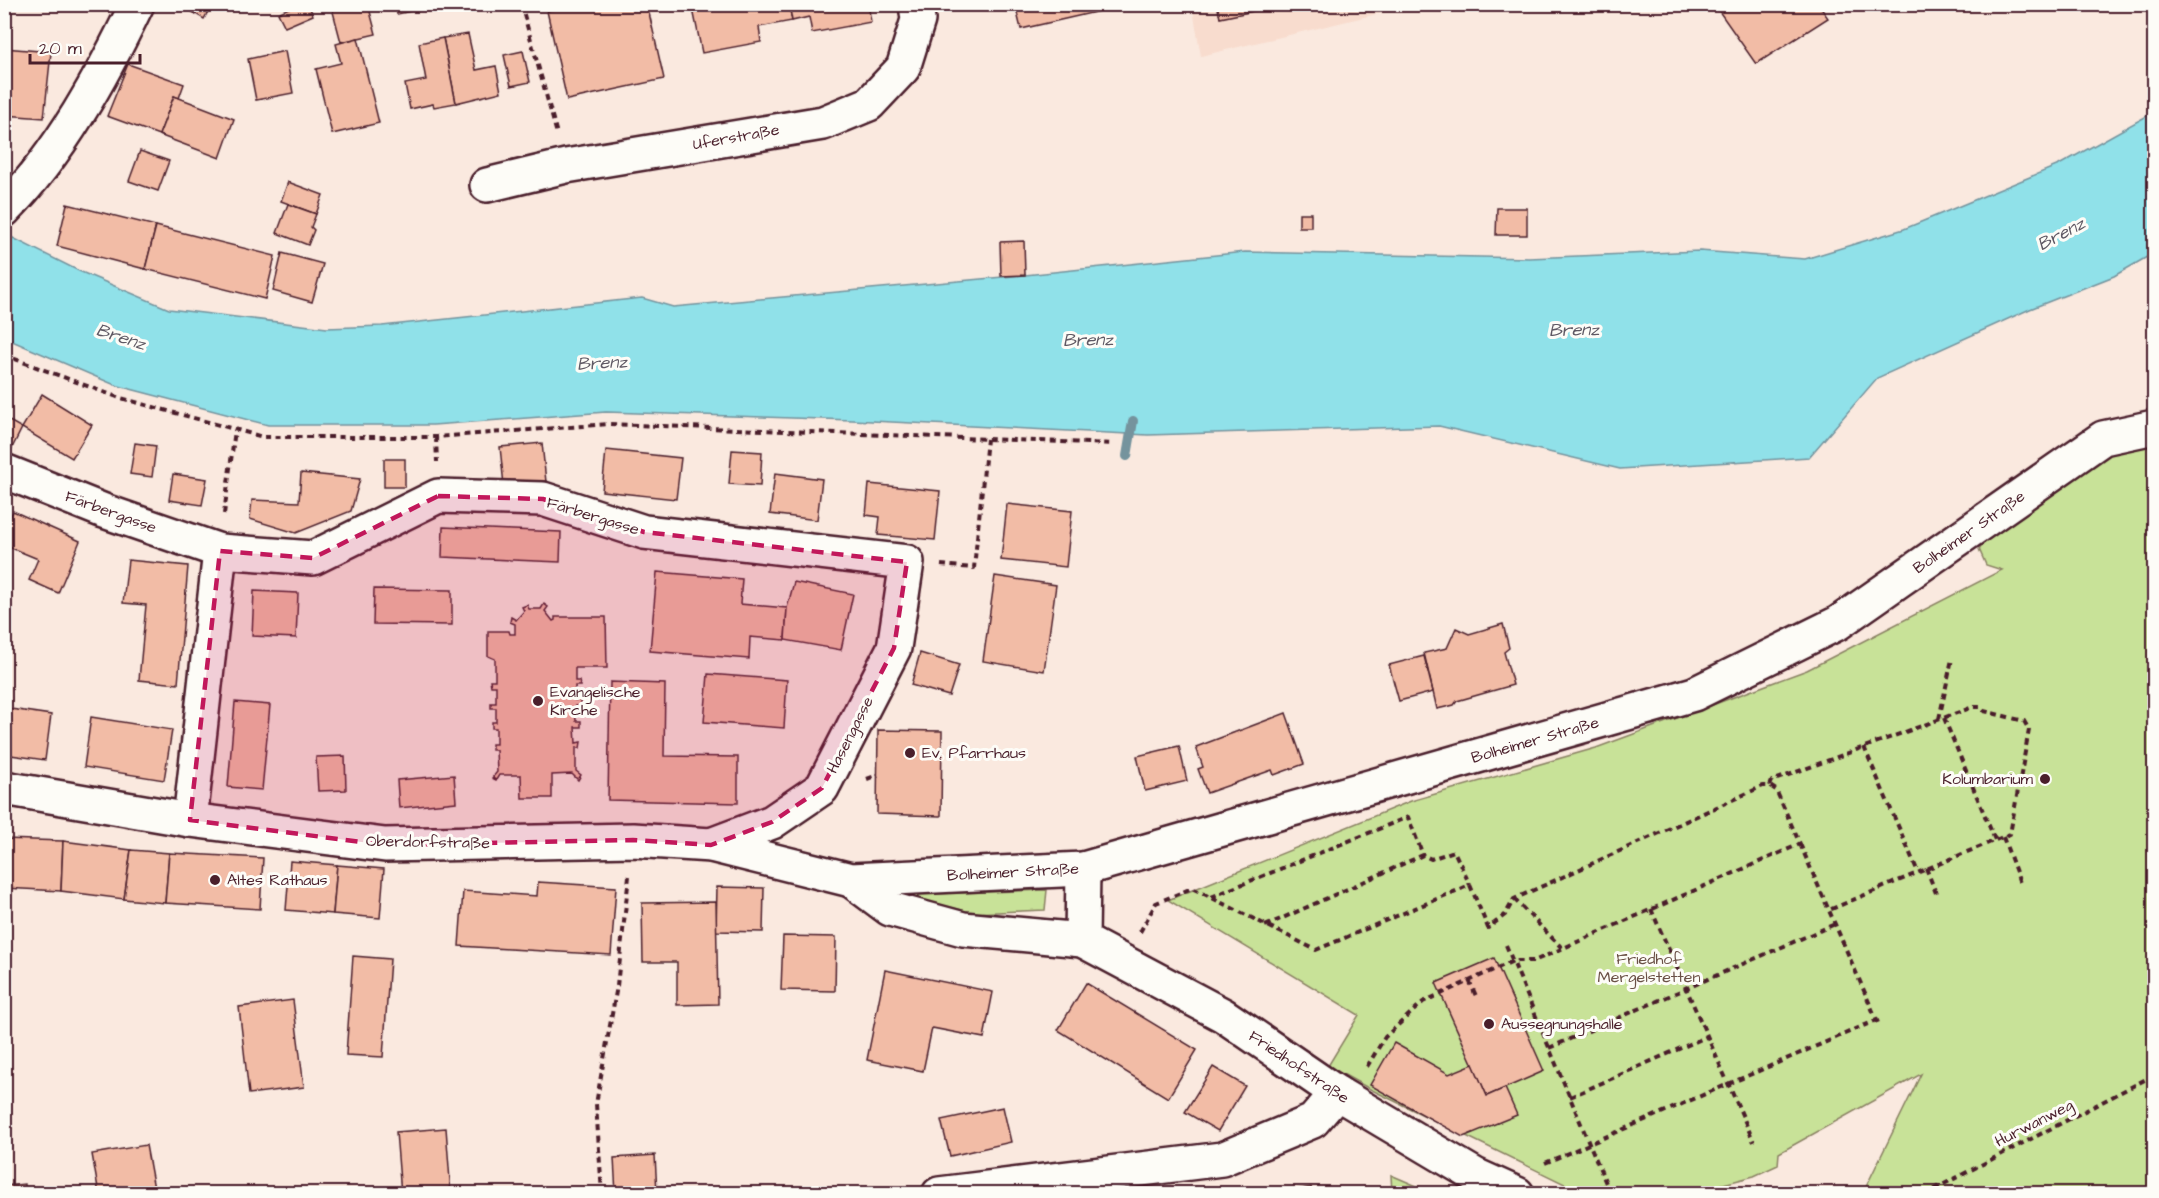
<svg xmlns="http://www.w3.org/2000/svg" width="2159" height="1198" font-family="'Architects Daughter',sans-serif">
<style>
.built{fill:#f8dcce}
.green{fill:#c8e298;stroke:#898062;stroke-width:1.5}
.water{fill:#90e1e9;stroke:#74939d;stroke-width:1.5}
.lines{fill:none;stroke-linecap:round;stroke-linejoin:round}
.stream{stroke:#74939d;stroke-width:10}
.building{fill:#f2bca6;stroke:#4a1f2b;stroke-width:1.5}
.street-casing{stroke:#4a1f2b;stroke-width:38}
.secondary-casing{stroke:#4a1f2b;stroke-width:38}
.path{stroke:#4a1f2b;stroke-width:4;stroke-dasharray:6 4.5;stroke-linecap:butt}
.street{stroke:#fdfcf7;stroke-width:33}
.secondary{stroke:#fdfcf7;stroke-width:33}
.marked{fill:#c2185b;fill-opacity:0.2;stroke:#c2185b;stroke-width:4.5;stroke-dasharray:12 8;stroke-linejoin:round}
.poi-dot{fill:#4a1f2b;stroke:#fdfcf7;stroke-width:2}
.labels{text-anchor:middle;dominant-baseline:central;stroke-width:6;stroke-linejoin:round;paint-order:stroke}
.street-label{font-size:16px;fill:#4a1f2b;stroke:#fdfcf7}
.poi-label{font-size:16px;fill:#4a1f2b;stroke:#fdfcf7;text-anchor:start}
.park-label{font-size:16px;fill:#6a5046;stroke:#fdfcf7}
.water-label{font-size:18px;font-style:italic;fill:#5f5964;stroke:#fdfcf7}
</style>
<rect width="100%" height="100%" fill="#fae9df"/>
<filter id="ink" filterUnits="userSpaceOnUse"><feTurbulence type="fractalNoise" baseFrequency=".0167" numOctaves="2"/><feDisplacementMap in="SourceGraphic" scale="12" xChannelSelector="R" yChannelSelector="G"/><feConvolveMatrix kernelMatrix="1 2 1 2 8 2 1 2 1" color-interpolation-filters="sRGB"/></filter>
<g filter="url(#ink)">
<path class="built" d="M1192,4L1414,5L1201,56Z"/>
<g class="green">
<path d="M2154,441V1193H1863L1921,1074L1779,1153L1778,1165L1754,1176L1689,1193H1583L1370,1089L1328,1066L1359,1015L1168,900L1411,801L1596,748L1807,670L2002,570L1986,565L1979,549L1996,526L2107,453Z"/>
<path d="M1047,890L1045,910L974,913L901,895Z"/>
<path d="M1391,1175L1433,1193H1392Z"/>
</g>
<path class="water" d="M2154,112V253L2114,276L2030,309L1877,378L1809,457L1620,469L1439,426L1148,435L852,420L606,412L433,425H268L115,385L5,338V234L79,271L169,309L327,328L382,326L642,298L673,307L1025,275L1245,252L1529,258L1700,251L1805,259L1904,229L2059,165Z"/>
<g class="lines">
<path class="stream" d="M1127,456L1133,421"/>
</g>
<g class="building">
<path d="M179,4H212L204,19Z"/>
<path d="M297,4H308L313,15L285,27L278,13Z"/>
<path d="M342,4H368L376,34L341,42L332,8Z"/>
<path d="M395,4H443L397,14Z"/>
<path d="M576,4H647L664,79L567,100L547,11Z"/>
<path d="M692,4H789L792,21L759,27L761,42L702,53Z"/>
<path d="M789,4H868L871,22L812,33L809,17L792,21Z"/>
<path d="M1015,4H1098L1100,11L1021,29Z"/>
<path d="M1217,4H1288L1220,18Z"/>
<path d="M1714,4H1818L1828,18L1756,64Z"/>
<path d="M468,34L476,70L496,66L501,92L456,103L443,38Z"/>
<path d="M358,38L379,123L332,134L316,69L341,63L336,44Z"/>
<path d="M443,38L456,103L434,107L433,104L410,109L405,84L426,80L419,43Z"/>
<path d="M4,48L51,52L44,118L4,115Z"/>
<path d="M285,51L293,93L256,100L248,59Z"/>
<path d="M523,51L530,82L511,86L504,55Z"/>
<path d="M128,64L184,84L179,98L174,96L159,135L107,116Z"/>
<path d="M174,96L234,119L220,158L159,135Z"/>
<path d="M140,151L169,161L158,191L129,181Z"/>
<path d="M288,182L323,195L316,214L281,201Z"/>
<path d="M67,204L156,226L145,269L57,246Z"/>
<path d="M288,204L316,214L311,227L314,230L308,245L277,233Z"/>
<path d="M1497,208H1527V235H1496Z"/>
<rect x="1299" y="213" width="12" height="14"/>
<path d="M156,226L275,256L265,299L145,269Z"/>
<path d="M1024,241L1025,275L1001,276L1000,242Z"/>
<path d="M282,253L323,264L312,302L273,291Z"/>
<path d="M42,394L92,425L72,458L22,428Z"/>
<path d="M4,418L22,428L12,448L4,444Z"/>
<path d="M135,443L156,446L152,477L130,474Z"/>
<path d="M542,443L546,482L504,485L500,447Z"/>
<path d="M606,450L681,458L676,499L602,491Z"/>
<path d="M732,450L762,452L760,486L729,484Z"/>
<rect x="384" y="459" width="21" height="28"/>
<path d="M301,473L360,479L351,511L296,533L250,519L252,500L299,502Z"/>
<path d="M775,473L822,479L817,520L770,514Z"/>
<path d="M173,474L207,479L202,505L169,500Z"/>
<path d="M869,484L940,491L935,540L878,535L880,517L866,515Z"/>
<path d="M1007,504L1072,511L1066,567L1001,560Z"/>
<path d="M13,511L80,541L58,593L29,580L38,559L4,545V532Z"/>
<path d="M443,527L561,532L560,562L442,557Z"/>
<path d="M128,560L188,566L178,684L139,680L146,605L123,603Z"/>
<path d="M657,572L742,579L740,604L787,608L785,640L750,637L749,659L650,651Z"/>
<path d="M995,576L1056,585L1044,671L983,661Z"/>
<path d="M794,582L853,594L841,650L785,640L787,608Z"/>
<path d="M374,589L452,590V625L373,624Z"/>
<path d="M254,591L298,593L296,638L252,636Z"/>
<path d="M544,604L548,607L545,611L553,621L555,620V617H606L607,668H575V681H579L580,686H575V700H580V706H575L576,721H581V727H575L576,743L581,742L580,748H576V771L581,775L578,780L572,774L552,775V798H522L521,775H499L496,780L492,778L497,772L496,750H492V744H496V728H492V722H496V708H491V703H496V686H491L490,680H495V659L488,656V631H509L510,634H515V624L510,622L511,617L516,620L524,611L522,607L527,605L529,609H541Z"/>
<path d="M1503,624L1509,648L1504,652L1513,685L1457,701L1454,705L1437,709L1424,653L1447,648L1456,628L1469,634Z"/>
<path d="M920,653L959,665L949,696L911,685Z"/>
<path d="M1424,656L1433,692L1399,701L1389,665Z"/>
<path d="M708,674L787,680L784,728L704,722Z"/>
<path d="M610,682L665,684L664,756L738,757V803L608,800Z"/>
<path d="M235,702L270,705L262,790L228,787Z"/>
<path d="M4,708L51,715L45,760L4,754Z"/>
<path d="M1286,713L1304,764L1274,775L1272,770L1207,793L1198,769L1203,767L1196,747Z"/>
<path d="M91,717L172,730L164,780L84,767Z"/>
<path d="M878,730L942,731L941,816L877,814Z"/>
<path d="M1179,746L1187,781L1145,791L1137,756Z"/>
<path d="M345,756L346,790L318,791L316,757Z"/>
<path d="M454,775L456,802L399,808L397,780Z"/>
<path d="M4,839L63,841L61,891L4,888Z"/>
<path d="M63,841L131,850L124,899L61,891Z"/>
<path d="M131,850L169,853L165,903L124,899Z"/>
<path d="M169,853L263,858L260,909L165,903Z"/>
<path d="M290,861L337,865L333,914L286,910Z"/>
<path d="M337,865L384,869L380,918L333,914Z"/>
<path d="M538,882L616,887L611,955L459,946L463,891L537,896Z"/>
<path d="M717,887L764,888L763,932L716,931Z"/>
<path d="M716,902L718,1004L677,1005V962H643L642,903Z"/>
<path d="M783,936L836,937L835,991L781,990Z"/>
<path d="M353,956L390,959L383,1057L346,1055Z"/>
<path d="M1494,958L1544,1071L1487,1096L1436,983Z"/>
<path d="M885,970L993,992L984,1038L932,1028L923,1071L867,1060Z"/>
<path d="M1086,983L1197,1050L1168,1098L1058,1030Z"/>
<path d="M293,1000L304,1087L249,1094L239,1007Z"/>
<path d="M1394,1043L1449,1074L1473,1064L1487,1096L1505,1088L1517,1115L1463,1137L1370,1085Z"/>
<path d="M1213,1067L1245,1086L1218,1131L1185,1112Z"/>
<path d="M1003,1107L1011,1142L950,1156L941,1120Z"/>
<path d="M446,1128L451,1194H401L396,1132Z"/>
<path d="M146,1145L155,1194H99L92,1154Z"/>
<path d="M655,1155L657,1193L616,1194L614,1158Z"/>
<path d="M25,1184V1194H4V1186Z"/>
<path d="M1311,1187L1313,1194H1287L1286,1192Z"/>
</g>
<g class="lines">
<defs>
<g id="street">
<path d="M487,185L566,166L823,123L869,104L903,68L918,20L916,4"/>
<path d="M4,471L104,511L220,551L313,558L438,496L543,499L644,532L907,562L894,648L822,788L772,822L711,845"/>
<path d="M4,788L190,820L385,845L633,840L711,845L851,880L1083,869L1694,694L1838,623L2103,438L2154,427"/>
<path d="M190,820L220,551"/>
<path d="M851,880L890,909L963,929L1082,940L1223,1015L1337,1093L1475,1175L1517,1194"/>
<path d="M1082,940L1083,869"/>
<path d="M939,1194L1222,1159L1313,1121L1337,1093"/>
</g>
<path id="secondary" d="M4,210C60,154 103,75 137,4"/>
</defs>
<use href="#street" class="street-casing"/>
<use href="#secondary" class="secondary-casing"/>
<g class="path">
<path d="M521,4L557,134"/>
<path d="M4,355L117,397L263,437H436L610,424L1113,444"/>
<path d="M436,437L437,462"/>
<path d="M224,514L235,430"/>
<path d="M941,565L974,568L987,439"/>
<path d="M1944,718L1995,840"/>
<path d="M1939,719L1952,659"/>
<path d="M1864,747L1918,872"/>
<path d="M867,779L878,775"/>
<path d="M1770,786L1772,781L1973,707H1980L1984,711L2024,721L2029,730L2010,834L1829,910"/>
<path d="M2003,837L2020,883"/>
<path d="M1800,844L1879,1025"/>
<path d="M1926,868L1936,893"/>
<path d="M1211,897L1408,817L1423,855"/>
<path d="M1514,899L1562,948"/>
<path d="M1651,909L1754,1142"/>
<path d="M1265,926L1423,855L1431,859L1454,851L1470,885"/>
<path d="M1140,932L1156,903L1192,888L1316,950L1470,885L1488,928L1505,915L1514,899L1763,786H1770L1776,790L1800,844L1534,961H1513L1423,1002L1385,1037L1365,1070"/>
<path d="M1506,945L1608,1188"/>
<path d="M1469,980L1476,996"/>
<path d="M1549,1048L1835,924"/>
<path d="M1570,1097L1708,1036"/>
<path d="M1545,1163L1877,1020"/>
<path d="M602,1194L596,1104L617,986L629,876"/>
<path d="M1925,1194L2154,1075"/>
</g>
<use href="#street" class="street"/>
<use href="#secondary" class="secondary"/>
</g>
</g>
<path class="marked" d="M438,496L543,499L644,532L907,562L894,648L822,788L772,822L711,845L633,840L385,845L190,820L220,551L313,558Z"/>
<g class="poi-dot">
<circle cx="538" cy="701" r="6"/>
<circle cx="910" cy="753" r="6"/>
<circle cx="2045" cy="779" r="6"/>
<circle cx="215" cy="880" r="6"/>
<circle cx="1489" cy="1024" r="6"/>
</g>
<g class="labels">
<g class="street-label">
<text transform="translate(736 137) rotate(-10)">Uferstraße</text>
<text transform="translate(111 512) rotate(20)">Färbergasse</text>
<text transform="translate(593 516) rotate(17)">Färbergasse</text>
<text transform="translate(1969 532) rotate(-35)">Bolheimer Straße</text>
<text transform="translate(850 735) rotate(-63)">Hasengasse</text>
<text transform="translate(1535 740) rotate(-16)">Bolheimer Straße</text>
<text transform="translate(428 842) rotate(1)">Oberdorfstraße</text>
<text transform="translate(1013 872) rotate(-3)">Bolheimer Straße</text>
<text transform="translate(1299 1067) rotate(34)">Friedhofstraße</text>
<text transform="translate(2034 1123) rotate(-27)">Hurwanweg</text>
</g>
<g class="poi-label">
<text x="550" y="692">Evangelische<tspan x="550" dy="18">Kirche</tspan></text>
<text x="922" y="753">Ev. Pfarrhaus</text>
<text x="2033" y="779" text-anchor="end">Kolumbarium</text>
<text x="227" y="880">Altes Rathaus</text>
<text x="1501" y="1024">Aussegnungshalle</text>
</g>
<g class="park-label">
<text x="1649" y="959">Friedhof<tspan x="1649" dy="18">Mergelstetten</tspan></text>
</g>
<g class="water-label">
<text transform="translate(2061 234) rotate(-28)">Brenz</text>
<text transform="translate(1574 330) rotate(-1)">Brenz</text>
<text transform="translate(121 337) rotate(18)">Brenz</text>
<text transform="translate(1088 340) rotate(-1)">Brenz</text>
<text transform="translate(602 363) rotate(-3)">Brenz</text>
</g>
</g>
<rect width="2159" height="1198" fill="none" stroke="#fdfcf7" stroke-width="24"/>
<rect x="12" y="12" width="2135" height="1174" fill="none" stroke="#4a1f2b" stroke-width="2" filter="url(#ink)"/>
<path d="M30 54v9h110v-9" fill="none" stroke="#4a1f2b" stroke-width="3"/>
<text x="39" y="54" font-size="18" fill="#4a1f2b" stroke="#fdfcf7" stroke-width="4.5" paint-order="stroke">20 m</text>
</svg>
